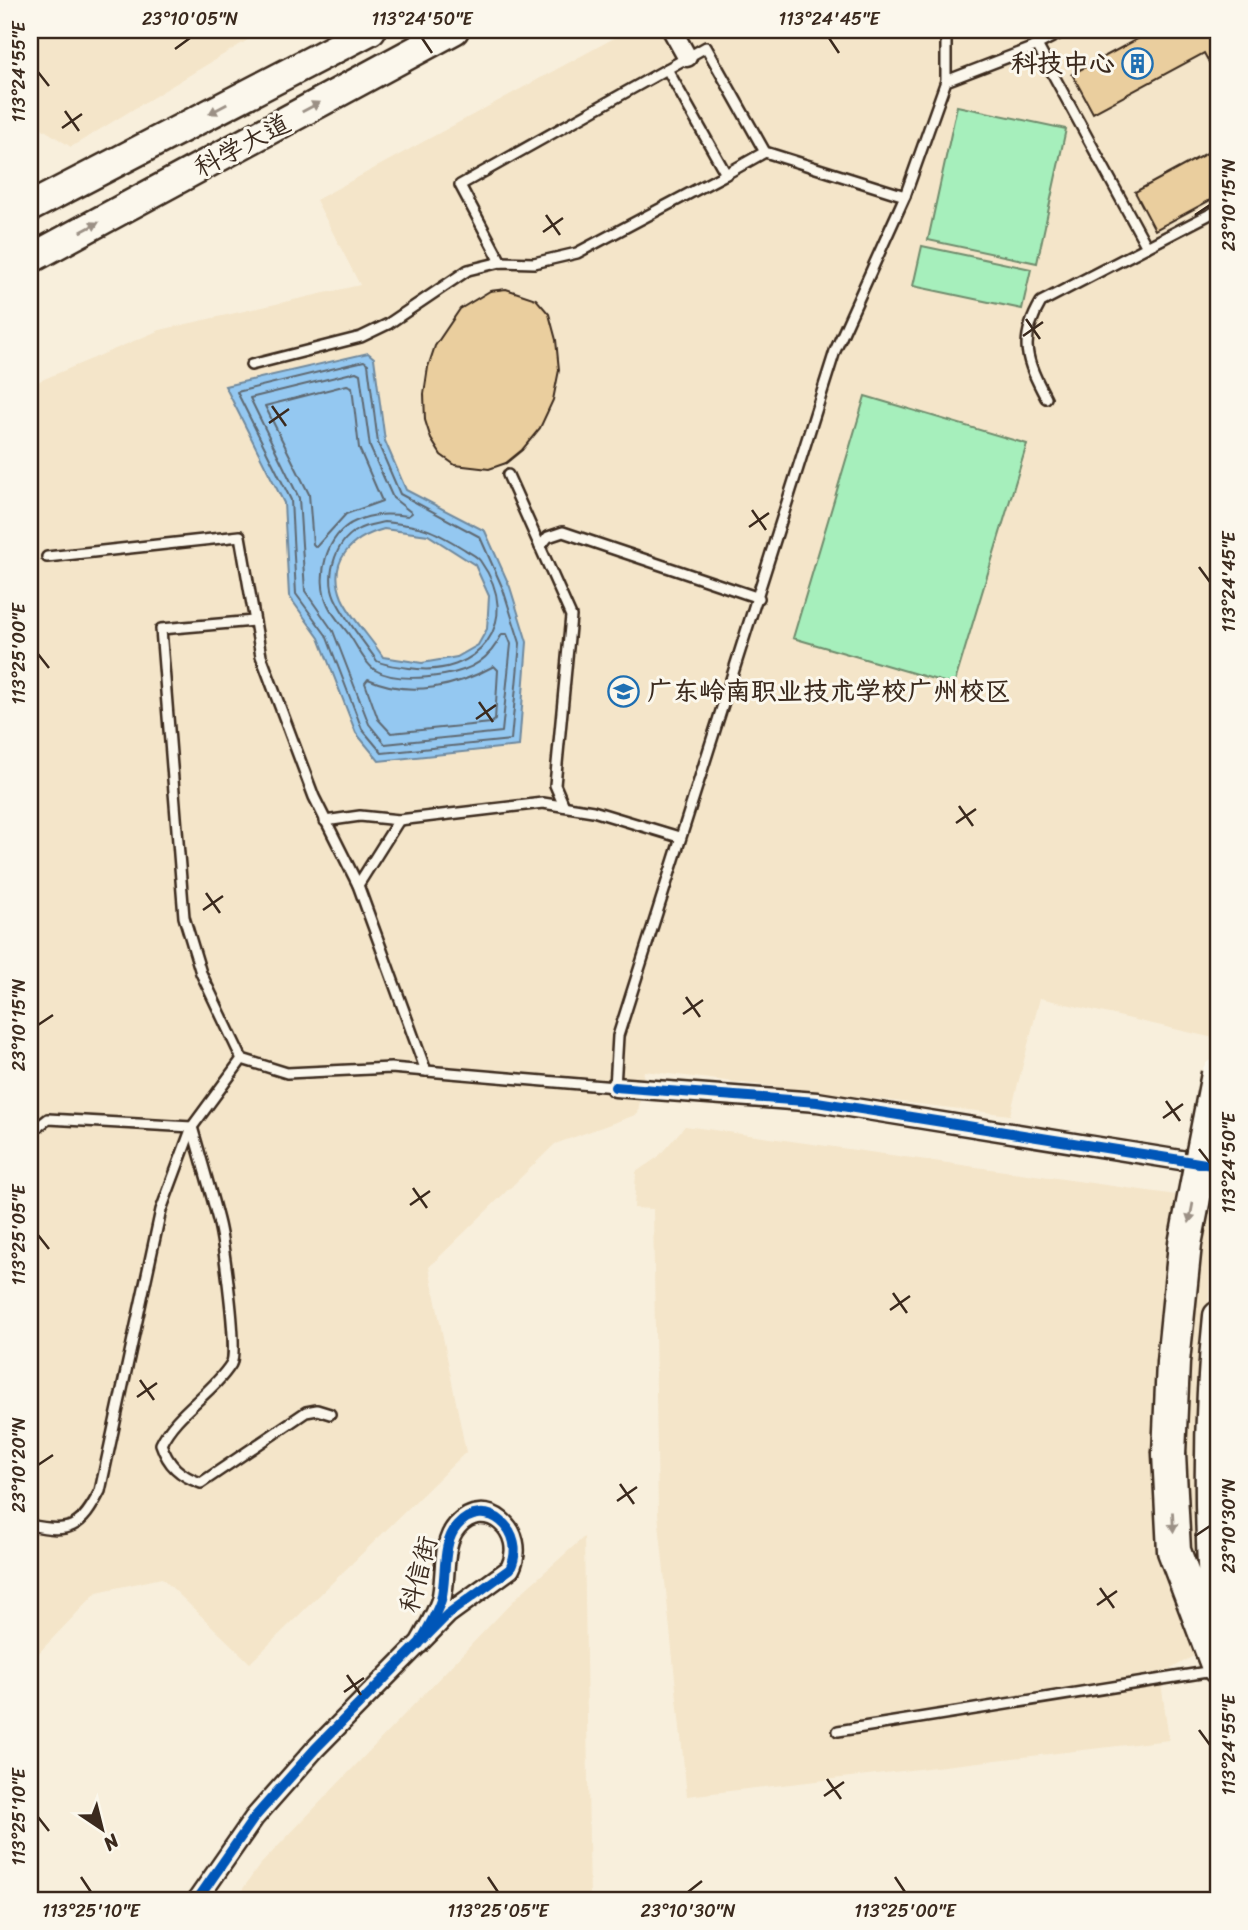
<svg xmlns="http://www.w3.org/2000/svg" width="1248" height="1930" font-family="Sriracha,'LXGW WenKai TC',sans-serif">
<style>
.built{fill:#f4e5c9}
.green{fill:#a6efbc;stroke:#708c6d;stroke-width:2}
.water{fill:#94c8f1;stroke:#70899d;stroke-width:2;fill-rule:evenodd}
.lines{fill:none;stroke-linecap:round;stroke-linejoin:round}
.shore{stroke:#5f6972;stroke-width:2}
.building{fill:#eace9e;stroke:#3b2a1e;stroke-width:2}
.lane-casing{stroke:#3b2a1e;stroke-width:14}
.street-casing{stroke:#3b2a1e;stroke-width:23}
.primary-casing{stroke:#3b2a1e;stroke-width:33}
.highway-casing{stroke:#3b2a1e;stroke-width:37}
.lane{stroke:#fbf7ec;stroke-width:9}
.street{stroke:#fbf7ec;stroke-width:18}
.primary{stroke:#fbf7ec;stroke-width:28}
.highway{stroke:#fbf7ec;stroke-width:32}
.highway-bridge-casing{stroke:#3b2a1e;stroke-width:37;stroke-linecap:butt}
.highway-bridge{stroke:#fbf7ec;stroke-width:32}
.cycleway-casing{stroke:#fbf7ec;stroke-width:15}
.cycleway{stroke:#0057b8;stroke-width:10}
.oneway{fill:#9b9085}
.ticks{fill:none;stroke:#3b2a1e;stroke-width:2.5}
.labels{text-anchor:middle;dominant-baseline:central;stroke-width:6;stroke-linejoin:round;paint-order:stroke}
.poi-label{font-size:26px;font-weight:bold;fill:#3b2a1e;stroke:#fbf7ec;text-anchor:end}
.street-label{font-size:26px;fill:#3b2a1e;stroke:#fbf7ec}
.neatline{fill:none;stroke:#3b2a1e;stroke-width:2.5}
.ticks-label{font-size:18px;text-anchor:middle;fill:#3b2a1e}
</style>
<rect width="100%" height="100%" fill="#f8efdc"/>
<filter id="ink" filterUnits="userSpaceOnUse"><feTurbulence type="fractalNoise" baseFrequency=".0143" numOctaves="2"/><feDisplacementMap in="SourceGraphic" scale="14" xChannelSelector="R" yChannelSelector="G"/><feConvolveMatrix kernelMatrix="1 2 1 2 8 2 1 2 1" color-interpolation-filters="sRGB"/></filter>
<g filter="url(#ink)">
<g class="built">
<path d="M30,30H264L71,147L43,129L30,111Z"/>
<path d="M629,30H1218V1039L1040,998L1010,1115L644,1071L638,1114L555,1144L429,1267L466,1452L250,1663L162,1578L97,1592L30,1662V385L160,330L360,285L316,200Z"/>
<path d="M685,1126L1212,1200L1197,1654L1160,1675L1169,1740L687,1796L658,1513L653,1209L634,1208L636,1172L658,1157Z"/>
<path d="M584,1537L590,1900H235L259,1866L519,1595Z"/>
</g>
<g class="green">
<path d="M957,106L1066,129L1037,263L928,240Z"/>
<path d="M922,246L1031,269L1022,309L913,286Z"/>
<path d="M865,396L1027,444L954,685L793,638Z"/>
</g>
<path class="water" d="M368,353L374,358L385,441L406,490L485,531L510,587L527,642L519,746L379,761L356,733L319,638L289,596L284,503L225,386ZM384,529L428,535L475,565L489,596L487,629L478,645L457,657L422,663L383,657C371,638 351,618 342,598C327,561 351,538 384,529Z"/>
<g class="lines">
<g class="shore">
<path d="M364,361L368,364L378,443L400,494L480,537L503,589L520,643L511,740L382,753L362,729L326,635L296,594L291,500L237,392Z"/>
<path d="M356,372L360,374L370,447L393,498L412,513L408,516C390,514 373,513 356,521C326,533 315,578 328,605C333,616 343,626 350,636C357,646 365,664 375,670C393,681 425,678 444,675C472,670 489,660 502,634H507L511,644L502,732L385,744L369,724L333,631L305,591L299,498L250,398Z"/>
<path d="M347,385L352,387L359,448L382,501L346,514L316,547L313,544L309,494L265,406Z"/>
<path d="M384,522C423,526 430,528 464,549C469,553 478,556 481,562C524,622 478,679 409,668C398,666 386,666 377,661C364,642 348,623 337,602C324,579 334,543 357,530C365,525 376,524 384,522Z"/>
<path d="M494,666L498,670L495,720L491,723L391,733L378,719L365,683L368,679C410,698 456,687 494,666Z"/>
</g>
</g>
<g class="building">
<path d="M1154,30H1218V79L1204,53L1093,113L1072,74Z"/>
<path d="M1218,147V196L1155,230L1135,192Z"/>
<path d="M506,289L536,299L549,314L556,340L559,370L553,400L540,428L522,450L506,463L489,469L455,465L441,455L431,439L425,420L424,394L428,367L435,346L460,309L490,291Z"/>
</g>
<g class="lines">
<defs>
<g id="lane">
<path d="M946,30V81"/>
<path d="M1037,45L1147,247"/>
<path d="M765,152L726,174L667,69L706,47L765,152L905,196"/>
<path d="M501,262L460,185L667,69"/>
<path d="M251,365L361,337L388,324L468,270L501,262L534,263L577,253L726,174"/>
<path d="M1046,398C1026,360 1018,341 1041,302L1218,210"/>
<path d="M508,475L571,616L555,785L564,806"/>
<path d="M540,547L548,537L563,532L759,598"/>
<path d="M47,557L240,536L261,656L314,797L358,885L426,1071"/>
<path d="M254,621L161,629L184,917L201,973L242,1059L287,1073L391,1068L615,1087L618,1036L835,351L905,196L946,81L1029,49L1066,30"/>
<path d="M325,821L360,816L399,820L543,803L593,811L679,837"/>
<path d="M358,885L399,820"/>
<path d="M192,1127C201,1158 210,1189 218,1220C223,1239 239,1352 231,1364C212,1394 176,1412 161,1444C168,1465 180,1476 201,1483L306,1412L317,1410L330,1414"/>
<path d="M30,1133L48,1119L192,1127"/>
<path d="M30,1525C70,1534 81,1528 100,1491L161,1210L192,1127L242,1059"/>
<path d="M838,1731L1213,1671"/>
</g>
<g id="street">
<path d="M672,30L687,57"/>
<path d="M615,1087L817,1102L1218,1166"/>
<path d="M197,1900L254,1818L315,1749L448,1614L510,1569C529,1531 485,1494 457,1526C441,1544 447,1578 441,1600C436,1615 427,1630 419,1644"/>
</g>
<g id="primary">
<path d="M30,207L371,30"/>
<path d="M30,259L454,30"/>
<path d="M1218,1652C1208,1540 1206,1427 1218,1316"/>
</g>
<path id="highway" d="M1169,1454L1174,1551L1218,1667"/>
</defs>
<use href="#lane" class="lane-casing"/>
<use href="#street" class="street-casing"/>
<use href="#primary" class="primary-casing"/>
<use href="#highway" class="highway-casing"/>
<use href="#lane" class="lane"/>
<use href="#street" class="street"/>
<use href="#primary" class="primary"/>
<use href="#highway" class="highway"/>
<defs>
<path id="highway-bridge" d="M1169,1454L1173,1362L1185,1244L1218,1074"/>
</defs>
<use href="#highway-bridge" class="highway-bridge-casing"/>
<use href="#highway-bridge" class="highway-bridge"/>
<defs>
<g id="cycleway">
<path d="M615,1087L817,1102L1218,1166"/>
<path d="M197,1900L254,1818L315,1749L448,1614L510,1569C529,1531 485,1494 457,1526C441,1544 447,1578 441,1600C436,1615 427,1630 419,1644"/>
</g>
</defs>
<use href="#cycleway" class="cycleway-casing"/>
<use href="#cycleway" class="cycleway"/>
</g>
<defs><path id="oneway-solid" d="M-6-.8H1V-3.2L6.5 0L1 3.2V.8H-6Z" transform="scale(1.75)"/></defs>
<g class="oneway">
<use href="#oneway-solid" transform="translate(311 107) rotate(-28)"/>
<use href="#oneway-solid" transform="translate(218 109) rotate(152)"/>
<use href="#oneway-solid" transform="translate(90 227) rotate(-28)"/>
<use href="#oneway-solid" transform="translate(1191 1213) rotate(101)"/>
<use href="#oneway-solid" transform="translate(1173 1522) rotate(87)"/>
</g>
</g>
<path class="ticks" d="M422,38L432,53M829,38L839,53M175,49L190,38M38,72L49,86M65,111L79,131M62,128L82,114M546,215L560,235M1195,215L1210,205M543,232L563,218M1026,319L1040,339M1023,336L1043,322M272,406L286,426M269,423L289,409M752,510L766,530M749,527L769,513M1199,567L1210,582M38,654L49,668M479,702L493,722M476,719L496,705M959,806L973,826M956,823L976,809M206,893L220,913M203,910L223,896M686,997L700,1017M683,1014L703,1000M38,1025L53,1015M1166,1101L1180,1121M1163,1118L1183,1104M1199,1149L1210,1163M413,1188L427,1208M410,1205L430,1191M38,1235L49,1249M893,1293L907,1313M890,1310L910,1296M140,1380L154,1400M137,1397L157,1383M38,1465L53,1455M620,1484L634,1504M617,1501L637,1487M1195,1536L1210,1526M1100,1588L1114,1608M1097,1605L1117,1591M347,1675L361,1695M344,1692L364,1678M1199,1730L1210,1745M827,1779L841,1799M824,1796L844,1782M38,1817L49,1831M81,1877L91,1892M488,1877L498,1892M895,1877L905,1892M688,1892L702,1881"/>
<defs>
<symbol id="building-ring" viewBox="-11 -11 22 22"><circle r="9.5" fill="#fbf7ec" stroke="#1f6fb2" stroke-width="1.5"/><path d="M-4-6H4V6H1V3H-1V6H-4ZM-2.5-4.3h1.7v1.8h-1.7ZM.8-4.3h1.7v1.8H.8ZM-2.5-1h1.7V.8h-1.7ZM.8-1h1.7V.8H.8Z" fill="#1f6fb2"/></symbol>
<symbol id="university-ring" viewBox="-11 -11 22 22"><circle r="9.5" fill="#fbf7ec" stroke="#1f6fb2" stroke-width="1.5"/><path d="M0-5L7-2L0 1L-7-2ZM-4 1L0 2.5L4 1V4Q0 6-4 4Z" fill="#1f6fb2"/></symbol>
</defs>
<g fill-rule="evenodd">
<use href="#building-ring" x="1120" y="46" width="35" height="35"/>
<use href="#university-ring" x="606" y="674" width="35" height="35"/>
</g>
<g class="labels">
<g class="poi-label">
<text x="1115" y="63">科技中心</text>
<text x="647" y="691" text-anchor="start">广东岭南职业技术学校广州校区</text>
</g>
<g class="street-label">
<text transform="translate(242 145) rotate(-28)">科学大道</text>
<text transform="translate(418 1574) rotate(-75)">科信街</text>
</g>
</g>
<rect width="1248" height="1930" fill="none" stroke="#fbf7ec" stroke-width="77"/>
<g transform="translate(102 1829) rotate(145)" stroke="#fbf7ec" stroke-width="5" paint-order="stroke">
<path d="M0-5L12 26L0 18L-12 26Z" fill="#3b2a1e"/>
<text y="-10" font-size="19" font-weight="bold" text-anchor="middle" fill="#3b2a1e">N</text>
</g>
<rect x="38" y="38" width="1172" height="1854" class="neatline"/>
<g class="ticks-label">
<text x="190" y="25">23°10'05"N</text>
<text x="422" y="25">113°24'50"E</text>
<text x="829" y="25">113°24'45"E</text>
<text transform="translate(19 72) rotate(-90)" y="6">113°24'55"E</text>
<text transform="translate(1229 205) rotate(-90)" y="6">23°10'15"N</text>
<text transform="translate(1229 582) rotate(-90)" y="6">113°24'45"E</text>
<text transform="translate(19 654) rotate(-90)" y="6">113°25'00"E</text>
<text transform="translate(19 1025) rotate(-90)" y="6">23°10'15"N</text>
<text transform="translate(1229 1163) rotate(-90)" y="6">113°24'50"E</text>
<text transform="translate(19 1235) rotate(-90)" y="6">113°25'05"E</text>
<text transform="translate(19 1465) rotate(-90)" y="6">23°10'20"N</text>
<text transform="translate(1229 1526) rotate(-90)" y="6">23°10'30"N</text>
<text transform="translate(1229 1745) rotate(-90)" y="6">113°24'55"E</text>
<text transform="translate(19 1817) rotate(-90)" y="6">113°25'10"E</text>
<text x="91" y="1917">113°25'10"E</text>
<text x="498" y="1917">113°25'05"E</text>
<text x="688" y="1917">23°10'30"N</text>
<text x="905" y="1917">113°25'00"E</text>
</g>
</svg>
